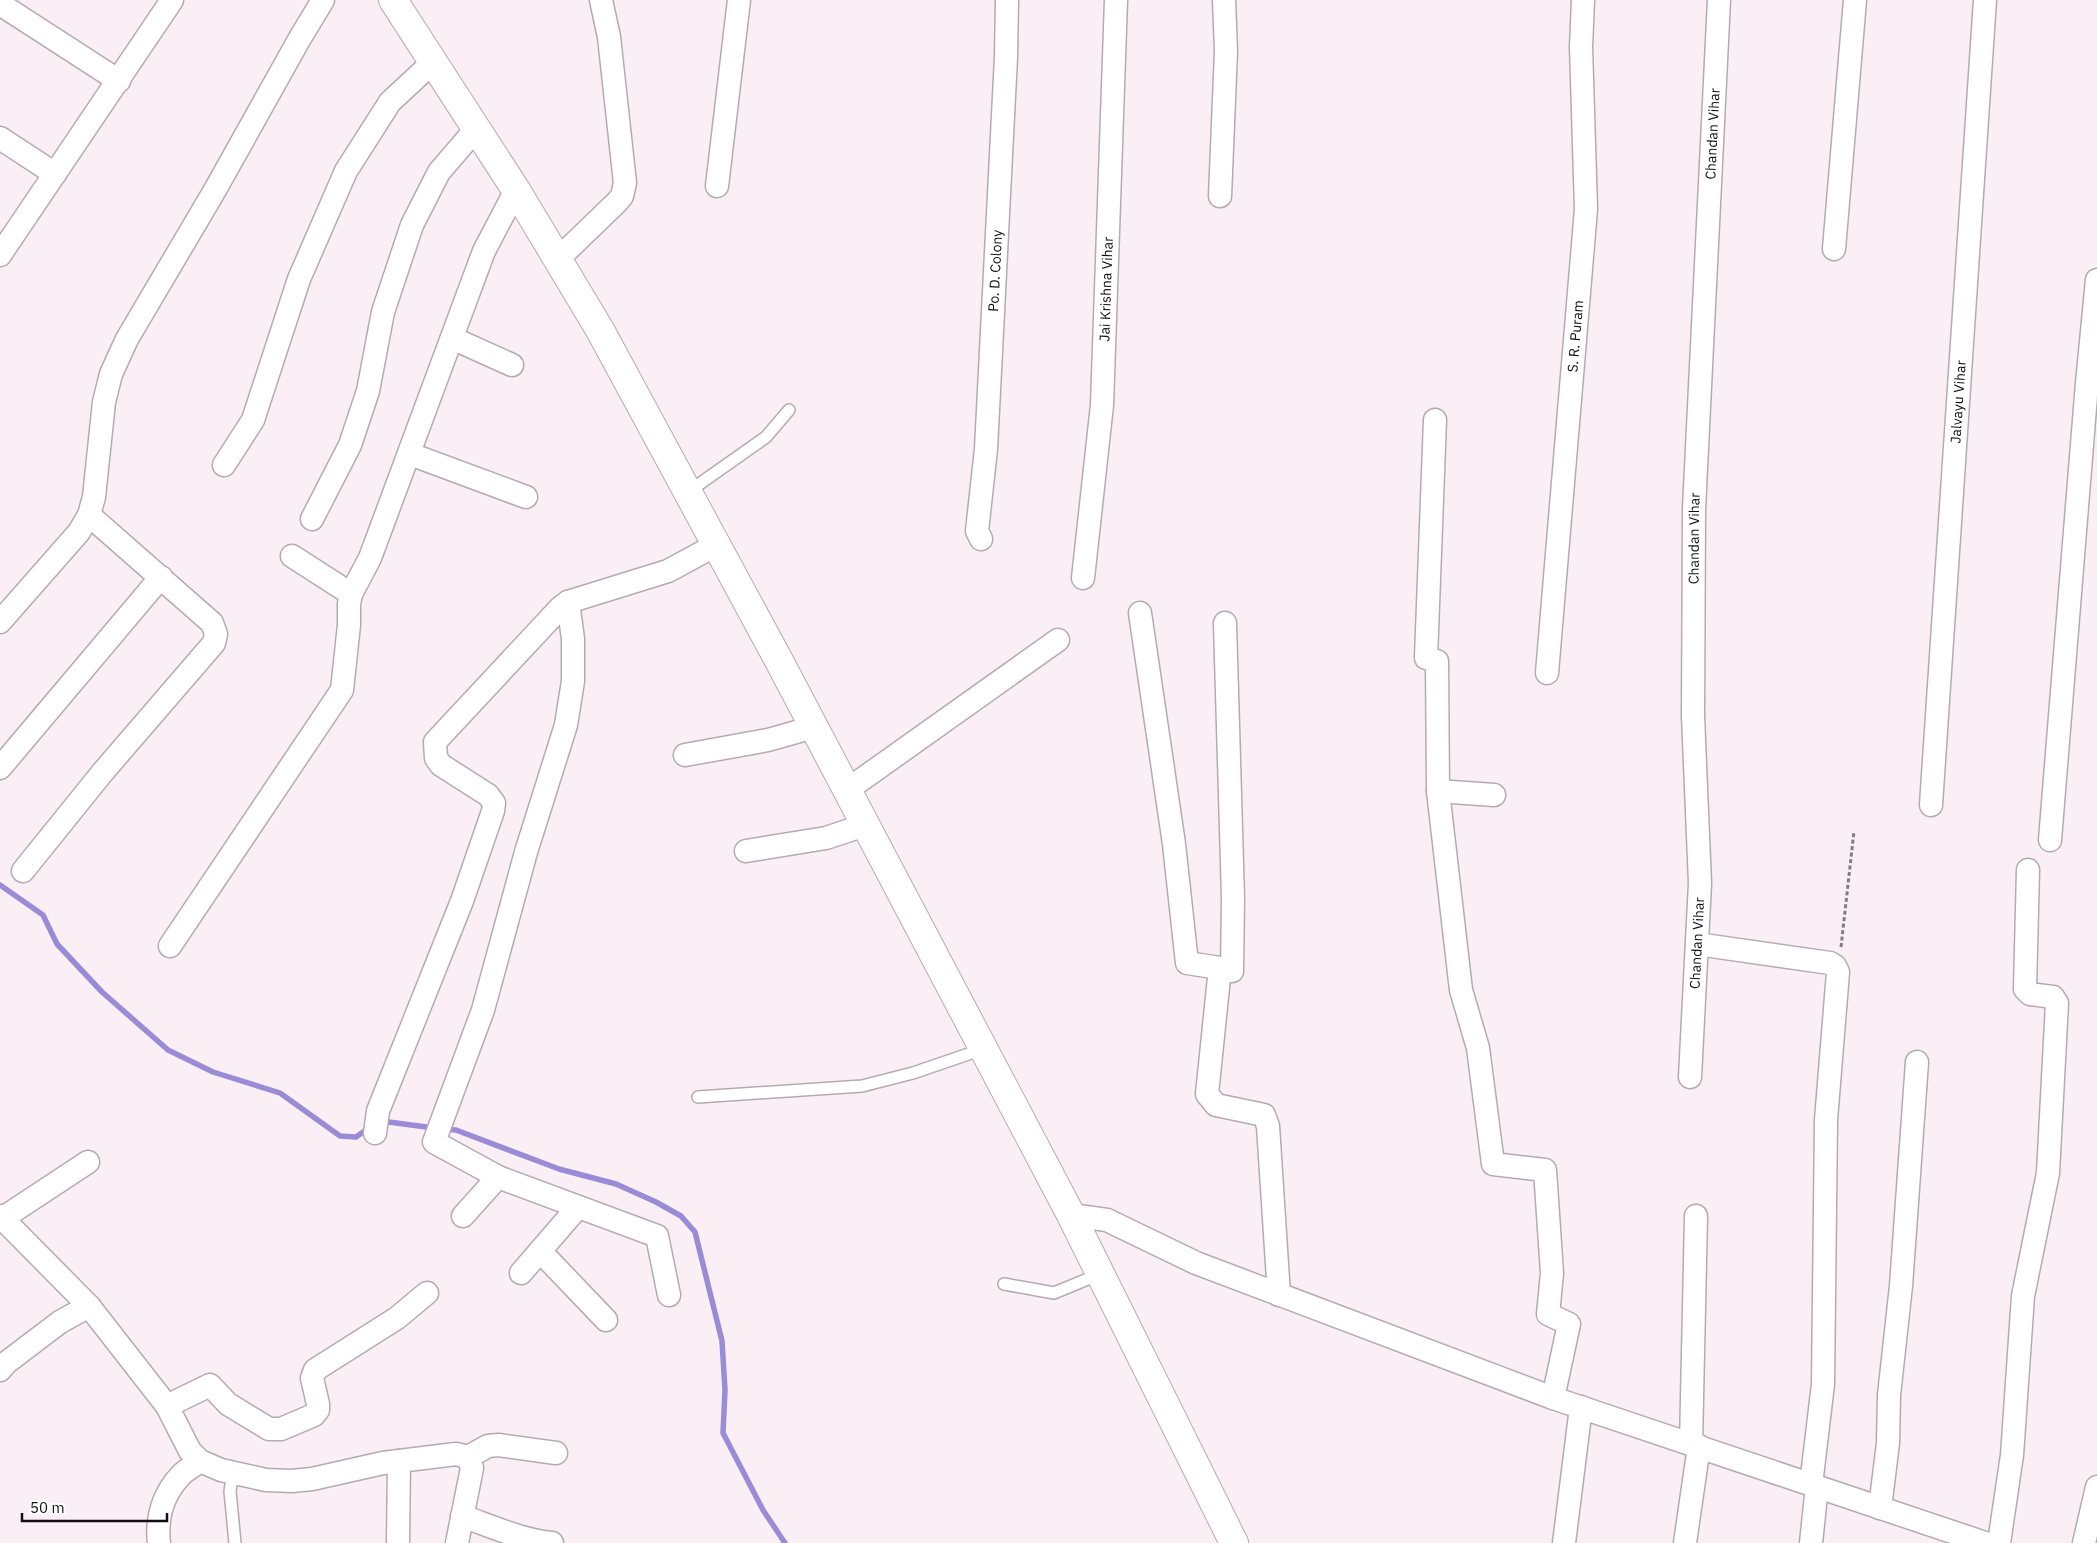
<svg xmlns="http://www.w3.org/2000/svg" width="2097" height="1543" font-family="'IBM Plex Sans',sans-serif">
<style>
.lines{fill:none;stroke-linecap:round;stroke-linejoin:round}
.stream{stroke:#998bd6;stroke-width:5.5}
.service-casing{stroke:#b6aab1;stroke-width:14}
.minor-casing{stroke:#b6aab1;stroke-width:25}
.tertiary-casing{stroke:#b6aab1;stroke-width:30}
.path{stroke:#847c81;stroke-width:3;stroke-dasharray:4 2.5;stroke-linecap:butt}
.service{stroke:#fff;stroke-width:11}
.minor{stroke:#fff;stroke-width:22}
.tertiary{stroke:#fff;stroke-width:28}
.labels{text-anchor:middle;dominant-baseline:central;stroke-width:4.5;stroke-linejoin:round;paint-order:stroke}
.street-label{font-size:14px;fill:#120e11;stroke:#fff}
</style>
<rect width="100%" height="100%" fill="#fbeff6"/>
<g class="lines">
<g class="stream">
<path d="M0,885L43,915L57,944L102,992L168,1050L213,1072L280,1093L340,1136L356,1137L366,1130L368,1126"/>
<path d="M381,1121L434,1128"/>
<path d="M443,1129L456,1130L559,1169L616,1184L656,1202L681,1216L695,1232L722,1341L725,1390L723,1433L763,1510L785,1543"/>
</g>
<defs>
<g id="service">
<path d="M688,492L766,437L789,410"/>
<path d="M698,1097L862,1086L913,1073L983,1049"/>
<path d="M1004,1284L1054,1293L1100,1274"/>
<path d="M233,1472L230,1491L235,1543"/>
</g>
<g id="minor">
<path d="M0,4L119,81"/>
<path d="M0,138L55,174"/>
<path d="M717,186L739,0"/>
<path d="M1220,196L1226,51L1224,0"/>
<path d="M1834,249L1855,0"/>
<path d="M0,255L172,0"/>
<path d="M558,259L617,202L622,196L625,183L609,37L601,0"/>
<path d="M452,338L512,365"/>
<path d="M1435,420L1426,658L1437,661L1438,791L1461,990L1478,1048L1493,1164L1545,1170L1552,1273L1548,1314L1569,1324L1553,1398"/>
<path d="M410,454L526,497"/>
<path d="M224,465L253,420L299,279L346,171L390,102L433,62"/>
<path d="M312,519L350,445L368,391L383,312L412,225L439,172L476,129"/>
<path id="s1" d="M981,539L977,531L986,449L1006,57L1007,0"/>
<path d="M292,556L351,594"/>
<path id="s2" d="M1083,578L1102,405L1116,0"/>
<path d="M568,602L573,639V681L566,725L526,852L483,1010L434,1142L498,1177L657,1236L669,1295"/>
<path d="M1140,613L1174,844L1187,963L1220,968"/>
<path d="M0,622L79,532L89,515L94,497L104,402L111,374L127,339L215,190L300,38L323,0"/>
<path d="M1225,623L1233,898L1232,971L1220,968L1207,1094L1216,1105L1264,1115L1268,1126L1279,1295"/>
<path id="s3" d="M1547,673L1586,209L1581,47L1583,0"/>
<path d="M685,755L768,740L814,727"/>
<path d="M0,768L161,577"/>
<path d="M847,790L1058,640"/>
<path d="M1438,791L1494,795"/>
<path id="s4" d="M1931,805L1985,0"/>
<path d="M2050,840L2087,383L2097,280"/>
<path d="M746,851L826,838L865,825"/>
<path d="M23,871L102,773L214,643L216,634L212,623L89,515"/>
<path d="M1697,944L1830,963L1835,966L1838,972L1826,1120L1823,1384L1811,1485"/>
<path d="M170,946L342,690L349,625V604L351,594L370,558L484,251L516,190"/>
<path id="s5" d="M1690,1077L1700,883L1693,716L1694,509L1719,0"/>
<path d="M375,1133L378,1111L462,901L493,811L494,803L488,795L441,765L436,758L435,742L560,608L568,602L668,571L716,545"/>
<path d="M1071,1215L1107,1220L1196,1263L1553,1398L1985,1543"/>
<path d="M0,1216L89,1306L167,1406L190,1451L200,1461L221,1470L266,1480L292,1481L312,1479L383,1463L456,1454L468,1457L472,1468L457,1543"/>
<path d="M463,1216L498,1177"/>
<path d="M3,1218L88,1162"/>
<path d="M540,1251L606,1320"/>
<path d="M521,1273L578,1207"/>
<path d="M0,1370L6,1363L60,1322L89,1306"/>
<path d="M167,1406L210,1385L228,1404L269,1429H281L314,1415L318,1410V1404L312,1378L315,1370L397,1318L427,1293"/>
<path d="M1691,1444L1696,1216"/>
<path d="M468,1457L488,1446L498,1445L556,1453"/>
<path d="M1880,1508L1888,1443L1889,1395L1901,1286L1917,1062"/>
<path d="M462,1516C491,1526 521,1540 552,1543"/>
<path d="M159,1543C156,1518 163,1494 181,1475C186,1470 194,1466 200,1461"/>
<path d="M398,1543L399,1461"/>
<path d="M1564,1543L1581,1407"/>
<path d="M1685,1543L1699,1446"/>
<path d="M1811,1543L1817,1486"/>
<path d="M1999,1543L2012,1455L2023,1296L2048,1173L2057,1003L2053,997L2030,994L2025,989L2028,870"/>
<path d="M2084,1543L2097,1487"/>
</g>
<path id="tertiary" d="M393,0L516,190L600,330L777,657L1071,1215L1234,1543"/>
</defs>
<use href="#service" class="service-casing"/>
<use href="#minor" class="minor-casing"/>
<use href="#tertiary" class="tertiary-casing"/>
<path class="path" d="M1841,947L1854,831"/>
<use href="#service" class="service"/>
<use href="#minor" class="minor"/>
<use href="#tertiary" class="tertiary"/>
</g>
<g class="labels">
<g class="street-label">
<text stroke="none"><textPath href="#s5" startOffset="944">Chandan Vihar</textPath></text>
<text stroke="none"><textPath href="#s1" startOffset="270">Po. D. Colony</textPath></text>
<text stroke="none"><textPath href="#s2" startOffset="290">Jai Krishna Vihar</textPath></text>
<text stroke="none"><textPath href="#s3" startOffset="338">S. R. Puram</textPath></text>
<text stroke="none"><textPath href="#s4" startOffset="404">Jalvayu Vihar</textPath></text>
<text stroke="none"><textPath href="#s5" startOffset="539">Chandan Vihar</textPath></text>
<text stroke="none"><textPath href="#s5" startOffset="134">Chandan Vihar</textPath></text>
</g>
</g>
<path d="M22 1513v8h145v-8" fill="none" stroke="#120e11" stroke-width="2.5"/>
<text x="30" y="1513" font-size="15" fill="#120e11" stroke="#ffffff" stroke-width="4" paint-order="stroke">50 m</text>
</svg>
